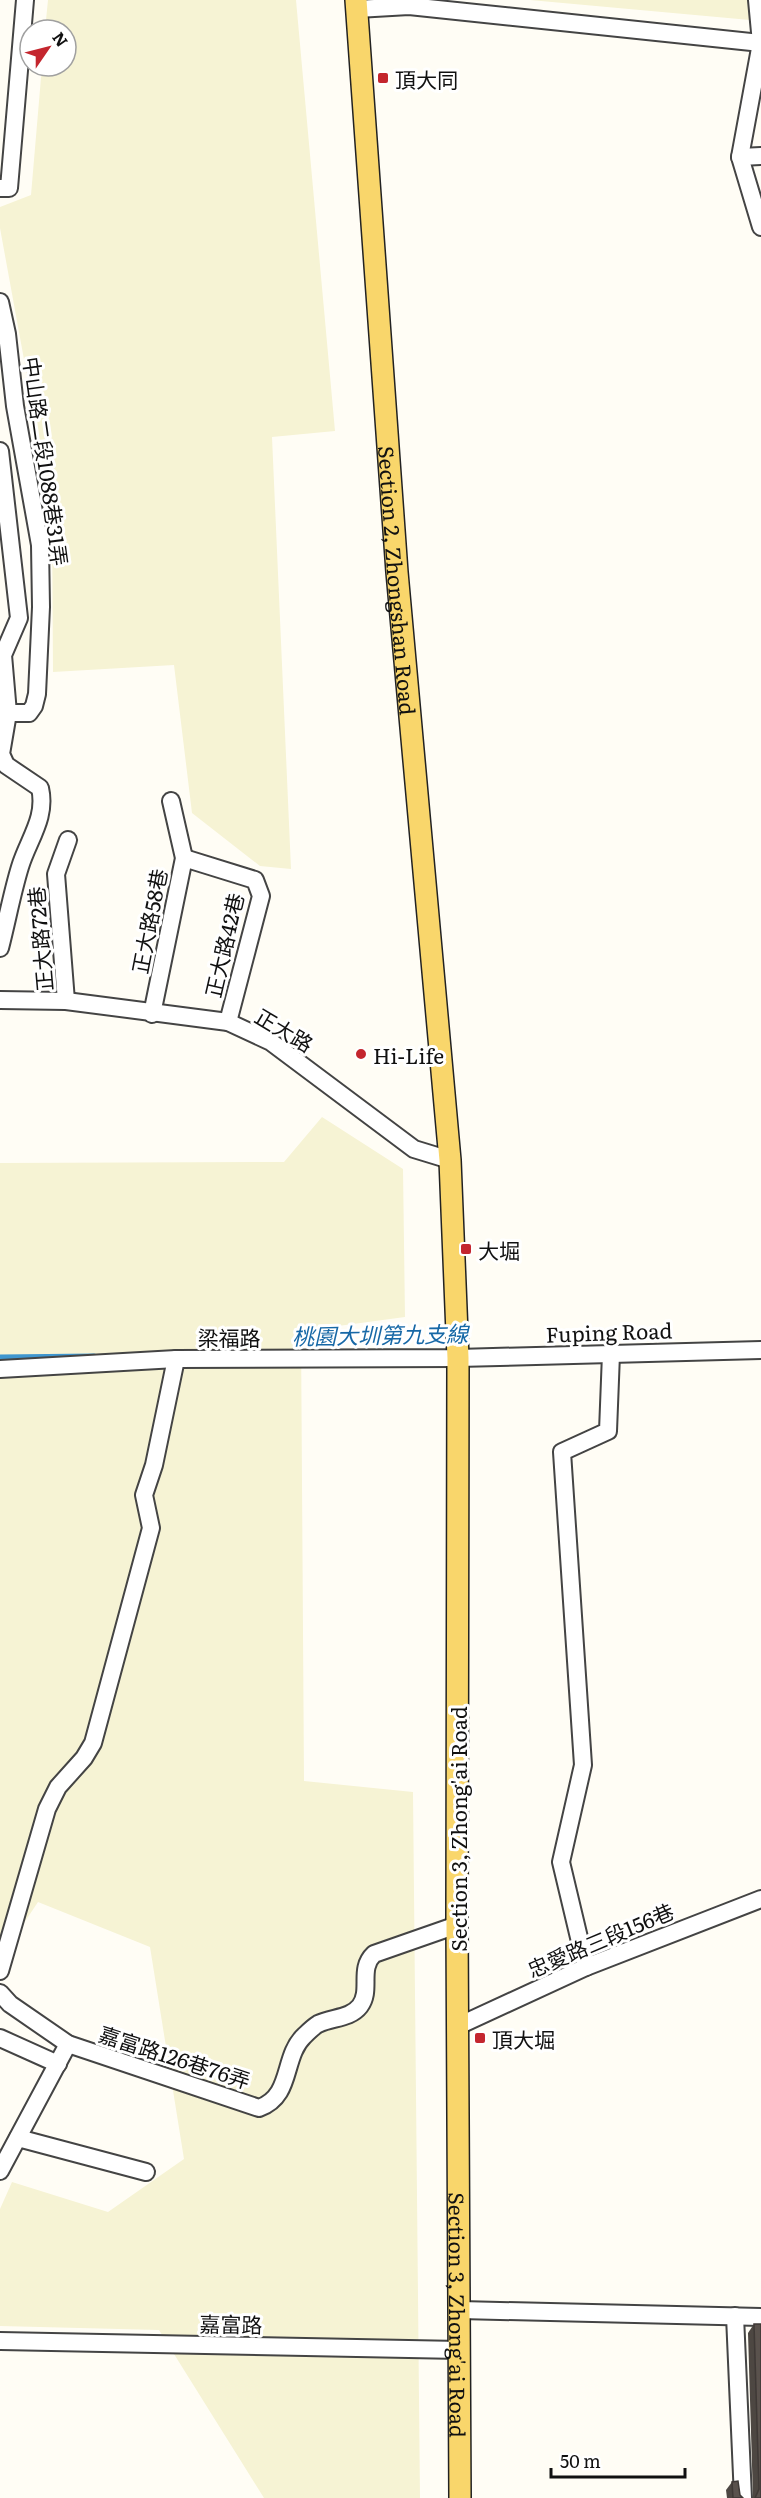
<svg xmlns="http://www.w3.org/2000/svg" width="761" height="2498" font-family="Literata,'Noto Sans TC',serif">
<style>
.farmland{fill:#f6f3d4}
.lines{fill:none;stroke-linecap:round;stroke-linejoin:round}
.stream{stroke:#3f96cf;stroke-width:5}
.minor-casing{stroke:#444;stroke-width:20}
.major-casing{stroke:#222;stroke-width:24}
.minor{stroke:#fff;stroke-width:16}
.major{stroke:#f9d66b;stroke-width:21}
.wall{fill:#4d4742}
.building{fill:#5a524d;stroke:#3f3936;stroke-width:1.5}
.poi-dot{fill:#c4262e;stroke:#fff;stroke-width:2}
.labels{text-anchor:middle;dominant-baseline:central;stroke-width:6;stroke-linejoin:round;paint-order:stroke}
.poi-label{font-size:21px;fill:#111;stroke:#fff;text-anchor:start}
.street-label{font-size:21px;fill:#111;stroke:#fff}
.water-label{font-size:22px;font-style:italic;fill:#1768a6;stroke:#fff}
</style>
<rect width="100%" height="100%" fill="#fffdf5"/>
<g class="farmland">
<path d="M48,0H296L335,431L272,437L291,869L260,866L192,813L174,665L53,672L52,513L0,228V207L31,195L42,66H66V30H45Z"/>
<path d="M530,0H761V21Z"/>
<path d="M322,1117L403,1169L405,1317L301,1331L304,1781L413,1792L420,2498H264L159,2330L0,2326V2209L12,2182L108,2212L184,2159L150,1947L38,1902L0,1959V1163L284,1162Z"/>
</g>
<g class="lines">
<path class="stream" d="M0,1357L94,1356"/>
<defs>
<g id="minor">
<path d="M757,0L761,43L740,157L761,227"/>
<path d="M357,9L409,6L761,43"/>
<path d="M740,157L761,156"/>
<path d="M0,188H9L25,0"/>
<path d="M0,302L7,334L15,406L40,545L41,607L37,694L34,706L29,713H8"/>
<path d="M0,451L19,618L3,655L8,713L1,754L6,765L40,788C47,818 28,840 20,867C12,893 7,921 0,948"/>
<path d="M184,858L255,880L261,896L228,1022"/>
<path d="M0,1000L66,1001L228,1022L271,1042L414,1149L450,1160"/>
<path d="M66,1001L56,874L68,840"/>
<path d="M152,1014L184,858L171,801"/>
<path d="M0,1369L176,1359L458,1358L761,1350"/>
<path d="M586,1967L561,1862L583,1765L562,1452L608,1431L611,1354"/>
<path d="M0,1971L47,1809L58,1787L84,1758L93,1743L151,1528L144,1495L154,1465L176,1359"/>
<path d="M0,1993L10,2004L68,2044L259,2108C293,2096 282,2057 304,2036C308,2032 313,2027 318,2024C332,2017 350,2019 360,2006C372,1990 358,1969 374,1954L457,1925"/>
<path d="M458,2026L586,1967L761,1899"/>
<path d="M0,2038L58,2064"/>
<path d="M18,2138L146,2172"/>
<path d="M0,2171L68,2044"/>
<path d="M460,2310L761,2317"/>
<path d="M735,2316L743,2498"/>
<path d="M0,2341L460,2350"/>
</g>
<g id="major">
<path id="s1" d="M356,0L397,572L450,1160L458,1358L457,1925L460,2498"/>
</g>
</defs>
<use href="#minor" class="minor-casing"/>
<use href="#major" class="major-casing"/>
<use href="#minor" class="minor"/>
<use href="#major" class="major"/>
</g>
<g class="wall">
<path d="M754,2324L761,2498H753L748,2333Z"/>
<path d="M732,2482L740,2495L743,2498H727L726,2490Z"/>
</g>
<g class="building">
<path d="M754,2324H761V2498H755L759,2489Z"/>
<path d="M738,2481L740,2495L743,2498H733L732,2482Z"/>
</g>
<g class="poi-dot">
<rect x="377" y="72" width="12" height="12" rx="3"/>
<circle cx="361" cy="1054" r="6"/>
<rect x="460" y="1243" width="12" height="12" rx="3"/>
<rect x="474" y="2032" width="12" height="12" rx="3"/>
</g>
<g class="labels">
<g class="poi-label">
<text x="395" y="78">頂大同</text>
<text x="373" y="1054">Hi-Life</text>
<text x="478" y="1249">大堀</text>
<text x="492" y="2038">頂大堀</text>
</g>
<g class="street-label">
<text transform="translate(47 461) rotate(82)">中山路二段1088巷31弄</text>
<text stroke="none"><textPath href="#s1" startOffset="582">Section 2, Zhongshan Road</textPath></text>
<text transform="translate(148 921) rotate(-79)">正大路58巷</text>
<text transform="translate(39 939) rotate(-95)">正大路72巷</text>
<text transform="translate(223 945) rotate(-77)">正大路42巷</text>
<text transform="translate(285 1029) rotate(31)">正大路</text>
<text transform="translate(609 1331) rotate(-2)">Fuping Road</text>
<text x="229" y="1336">梁福路</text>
<text transform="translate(457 1829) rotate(-90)">Section 3, Zhong'ai Road</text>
<text transform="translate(600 1939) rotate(-23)">忠愛路三段156巷</text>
<text transform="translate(175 2056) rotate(18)">嘉富路126巷76弄</text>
<text stroke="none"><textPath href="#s1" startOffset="2319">Section 3, Zhong'ai Road</textPath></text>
<text transform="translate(231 2323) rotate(1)">嘉富路</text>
</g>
<g class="water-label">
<text transform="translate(380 1334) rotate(-1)">桃園大圳第九支線</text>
</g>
</g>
<g transform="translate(48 48) rotate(55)"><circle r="28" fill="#ffffff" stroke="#a0a0a0" stroke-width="1.5"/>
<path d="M0-4.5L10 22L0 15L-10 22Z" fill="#c4262e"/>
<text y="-9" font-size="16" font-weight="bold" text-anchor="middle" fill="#111111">N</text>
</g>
<path d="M551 2468v9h134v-9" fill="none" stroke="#111111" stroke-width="3"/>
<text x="560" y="2468" font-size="18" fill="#111111" stroke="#ffffff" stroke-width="4.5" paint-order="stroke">50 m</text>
</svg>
